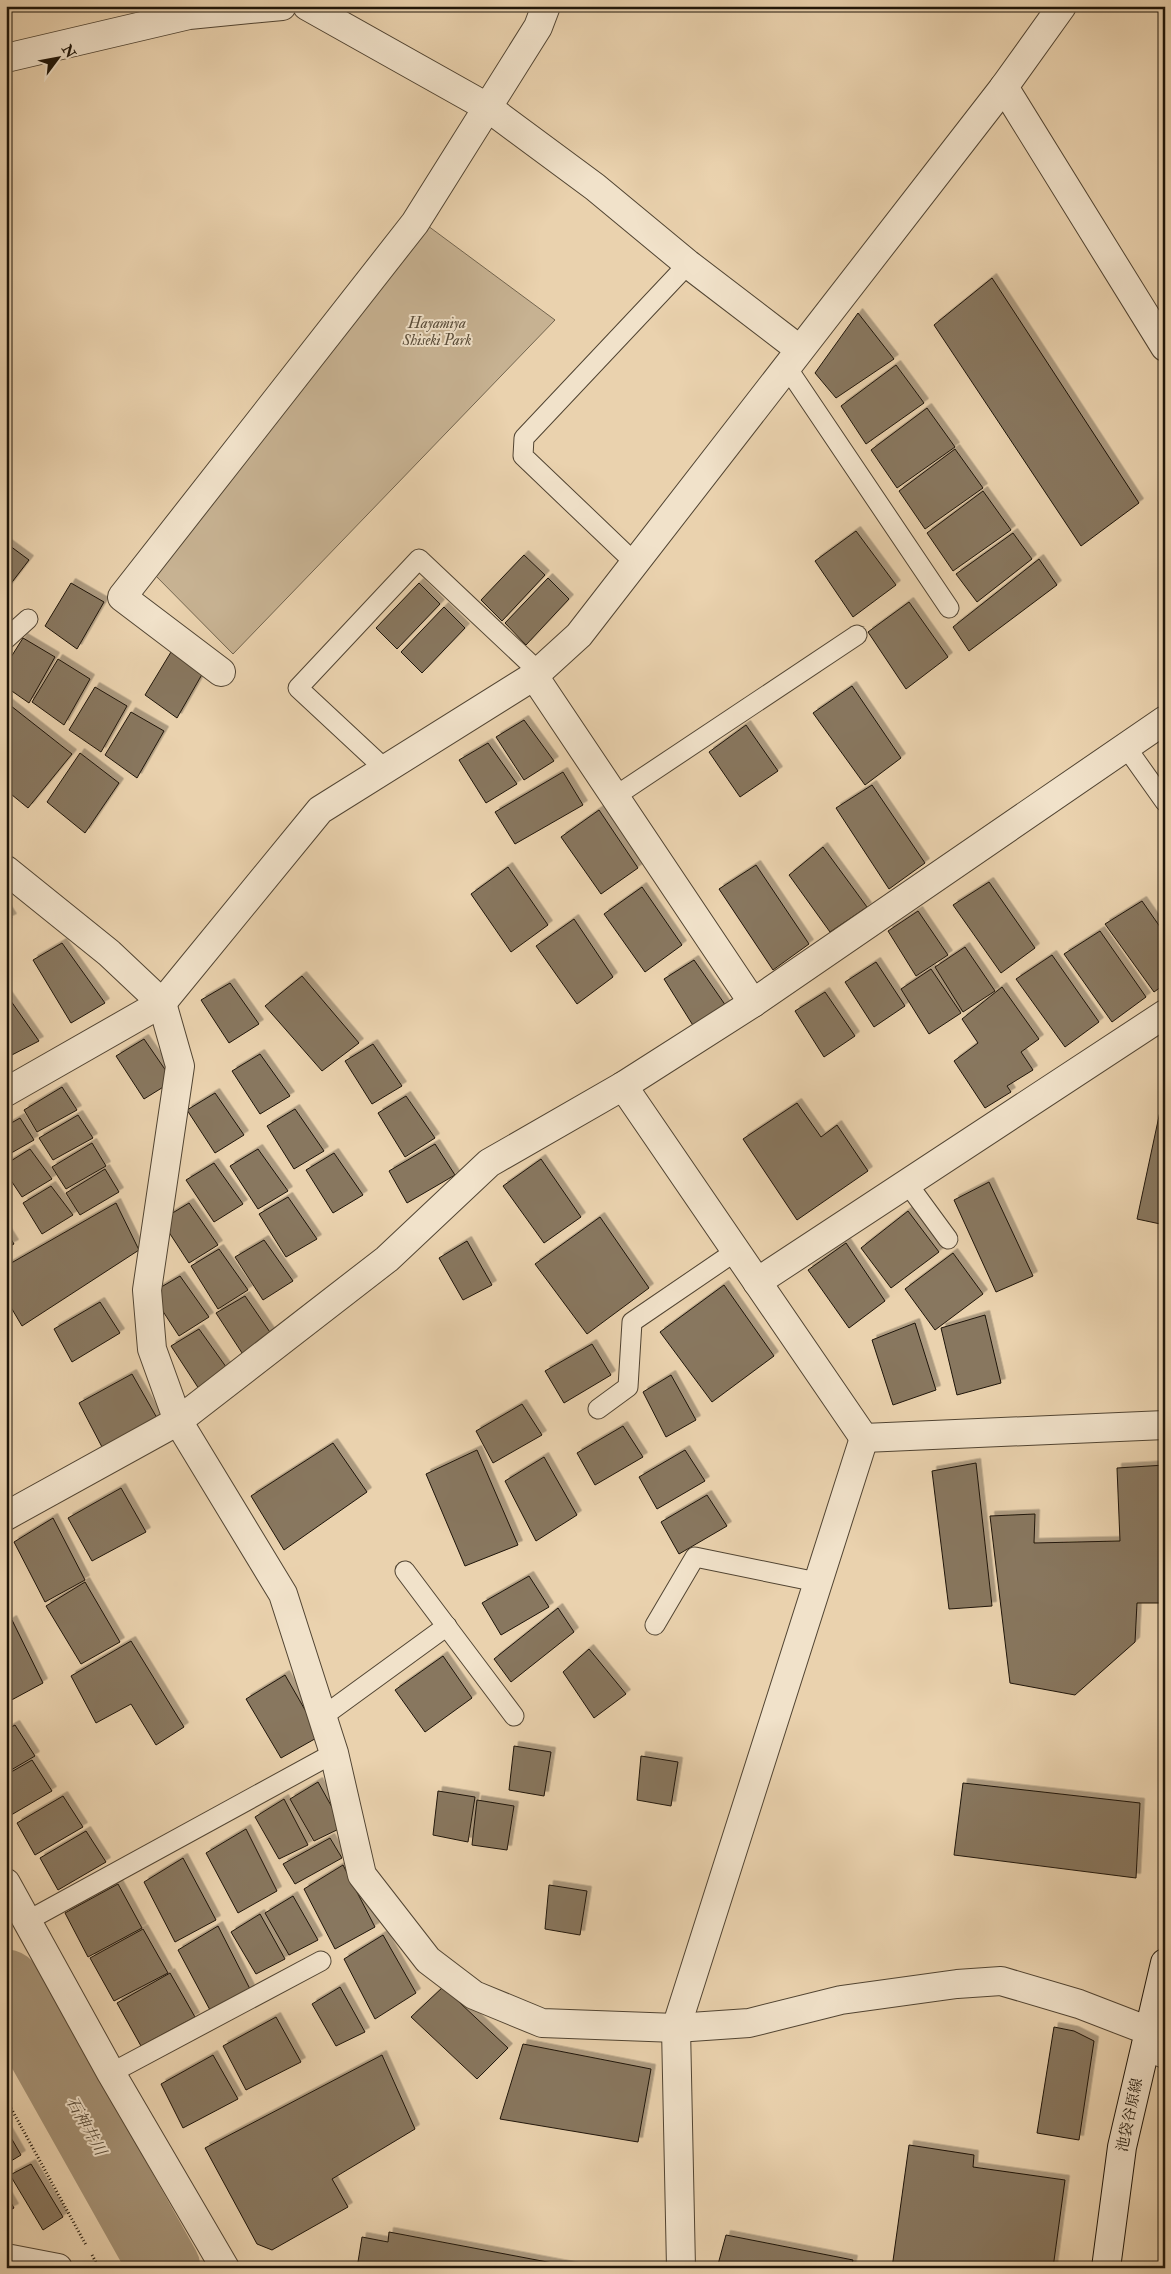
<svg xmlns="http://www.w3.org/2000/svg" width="1171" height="2274" font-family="'IM FELL Double Pica','Noto Serif JP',serif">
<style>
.green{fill:#c7b292;stroke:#72644e}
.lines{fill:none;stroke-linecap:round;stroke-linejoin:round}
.river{stroke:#a59276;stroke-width:71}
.building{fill:#88775f;stroke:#1e1509;filter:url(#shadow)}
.service-casing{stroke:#514432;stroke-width:21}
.minor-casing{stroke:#514432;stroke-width:30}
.tertiary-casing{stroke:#514432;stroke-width:30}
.secondary-casing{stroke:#1e1509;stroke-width:30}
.path{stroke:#1e1509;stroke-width:3;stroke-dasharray:1 2.5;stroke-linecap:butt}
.service{stroke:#f1e2ca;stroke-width:19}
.minor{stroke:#f1e2ca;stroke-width:28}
.tertiary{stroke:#f1e2ca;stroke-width:28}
.secondary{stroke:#f1e2ca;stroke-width:28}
.labels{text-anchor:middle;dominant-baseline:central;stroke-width:4;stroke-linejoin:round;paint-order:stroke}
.park-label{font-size:15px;font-style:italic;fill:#594c39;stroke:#f1e2ca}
.street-label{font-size:15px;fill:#1e1509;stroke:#f1e2ca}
.water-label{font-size:16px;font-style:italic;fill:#544735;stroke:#f1e2ca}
</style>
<defs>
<filter id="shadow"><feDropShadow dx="4.5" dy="-4.5" stdDeviation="0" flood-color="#0004"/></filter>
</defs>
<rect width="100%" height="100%" fill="#ead2ae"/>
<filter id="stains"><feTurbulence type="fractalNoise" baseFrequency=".004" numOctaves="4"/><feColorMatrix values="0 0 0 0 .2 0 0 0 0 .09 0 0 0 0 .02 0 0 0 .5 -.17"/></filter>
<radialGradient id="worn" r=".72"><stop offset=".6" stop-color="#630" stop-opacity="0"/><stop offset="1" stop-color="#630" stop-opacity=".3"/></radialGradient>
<path class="green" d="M424,223L555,320L233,654L151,571Z"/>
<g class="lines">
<path class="river" d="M6,1985L165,2268"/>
</g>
<g class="building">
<path d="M992,278L1139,503L1081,546L934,325Z"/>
<path d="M858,313L894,359L836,398L815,373Z"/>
<path d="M896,365L924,403L866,444L841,406Z"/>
<path d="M927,408L955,447L897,488L871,450Z"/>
<path d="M955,449L983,488L925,529L899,491Z"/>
<path d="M983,491L1011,530L953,571L927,533Z"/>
<path d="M856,531L896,585L853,617L815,561Z"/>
<path d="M1013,533L1032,559L977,602L956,574Z"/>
<path d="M6,543L29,560L6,590Z"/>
<path d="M524,555L545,575L502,621L481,600Z"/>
<path d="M1039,559L1057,585L969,651L953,627Z"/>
<path d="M548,578L569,599L526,645L505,623Z"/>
<path d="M71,583L104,602L77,649L45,626Z"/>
<path d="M419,583L440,604L397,649L376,628Z"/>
<path d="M909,602L948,657L906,689L868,632Z"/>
<path d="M444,607L465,628L422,673L401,652Z"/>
<path d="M23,638L55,657L29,703L6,687V665Z"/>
<path d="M171,652L204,671L177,718L145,695Z"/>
<path d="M58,659L90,679L64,725L32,702Z"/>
<path d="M852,686L901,758L865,785L813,713Z"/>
<path d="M95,687L127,706L101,752L69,730Z"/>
<path d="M6,702L72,754L28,808L6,790Z"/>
<path d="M131,712L164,731L137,778L105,755Z"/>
<path d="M524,720L554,761L524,780L496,737Z"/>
<path d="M746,725L778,771L740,797L709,752Z"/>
<path d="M488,743L517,784L486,803L459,760Z"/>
<path d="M80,753L119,783L85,833L47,802Z"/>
<path d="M563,772L583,805L515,844L495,812Z"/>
<path d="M872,785L925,863L889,889L836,808Z"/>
<path d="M599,810L638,868L601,894L561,837Z"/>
<path d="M823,847L867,907L830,932L789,875Z"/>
<path d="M756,865L809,944L773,970L719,889Z"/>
<path d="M508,867L548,925L511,952L471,894Z"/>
<path d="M989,882L1035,948L1001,973L953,905Z"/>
<path d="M642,887L682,945L645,972L604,914Z"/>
<path d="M1142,901L1165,934V984L1154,992L1105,924Z"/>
<path d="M6,909L12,918L6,921Z"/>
<path d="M918,911L948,955L916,976L888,931Z"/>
<path d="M574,919L613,977L577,1004L536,946Z"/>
<path d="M1100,931L1146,997L1112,1022L1064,954Z"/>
<path d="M62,943L105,1003L71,1023L33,960Z"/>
<path d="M965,947L995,991L963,1012L935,967Z"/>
<path d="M1052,955L1099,1022L1065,1047L1016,979Z"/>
<path d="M694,960L726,1006L694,1027L664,979Z"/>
<path d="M876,962L905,1006L874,1027L845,982Z"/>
<path d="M931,969L961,1013L929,1034L901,989Z"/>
<path d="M302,976L359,1043L322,1071L265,1006Z"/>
<path d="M230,983L259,1024L229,1043L201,1000Z"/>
<path d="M1002,987L1039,1039L1021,1052L1033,1070L1007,1086L1011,1092L985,1108L954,1061L978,1043L962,1019Z"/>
<path d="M825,992L855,1036L824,1057L795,1011Z"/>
<path d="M6,994L39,1041L6,1058Z"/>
<path d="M144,1039L173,1081L144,1099L116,1056Z"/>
<path d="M373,1044L402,1086L372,1104L345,1061Z"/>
<path d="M260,1054L290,1096L260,1114L232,1071Z"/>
<path d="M62,1087L77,1110L37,1132L24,1110Z"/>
<path d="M1165,1088V1225L1137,1219Z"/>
<path d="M215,1093L244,1135L215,1153L187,1110Z"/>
<path d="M406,1096L435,1138L405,1157L378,1113Z"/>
<path d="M797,1103L821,1137L837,1125L868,1171L797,1220L743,1139Z"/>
<path d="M295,1109L324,1151L294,1169L267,1126Z"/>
<path d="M78,1115L93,1138L53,1160L39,1138Z"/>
<path d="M20,1118L34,1140L6,1156V1126Z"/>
<path d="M92,1143L106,1166L66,1189L52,1167Z"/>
<path d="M435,1144L455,1175L407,1203L389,1171Z"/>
<path d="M30,1149L52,1179L22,1197L6,1173V1164Z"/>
<path d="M258,1149L288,1191L258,1209L230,1166Z"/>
<path d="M334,1153L363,1195L333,1213L306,1170Z"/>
<path d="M541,1159L581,1217L544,1243L503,1186Z"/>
<path d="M214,1163L243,1204L214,1222L186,1180Z"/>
<path d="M105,1169L119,1192L80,1215L66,1193Z"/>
<path d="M989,1182L1033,1276L996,1292L954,1200Z"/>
<path d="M51,1186L73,1215L42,1234L23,1203Z"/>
<path d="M288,1197L317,1239L286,1257L259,1214Z"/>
<path d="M116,1203L139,1250L22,1326L6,1299V1266Z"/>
<path d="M189,1203L218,1245L189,1263L161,1220Z"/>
<path d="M908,1211L939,1252L891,1288L861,1248Z"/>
<path d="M600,1217L649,1288L587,1334L535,1264Z"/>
<path d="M6,1231L14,1244L6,1248Z"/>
<path d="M264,1240L293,1281L263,1300L235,1257Z"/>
<path d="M467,1241L492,1285L463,1300L439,1258Z"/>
<path d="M846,1243L885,1301L849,1328L808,1270Z"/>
<path d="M219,1249L248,1290L218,1309L191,1266Z"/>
<path d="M953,1253L983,1294L935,1330L905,1289Z"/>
<path d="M180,1276L209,1317L179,1336L151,1293Z"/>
<path d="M724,1285L774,1356L712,1402L660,1332Z"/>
<path d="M245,1296L274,1338L244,1356L216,1313Z"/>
<path d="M100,1302L120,1333L72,1362L54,1329Z"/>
<path d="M985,1315L1001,1383L957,1395L941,1328Z"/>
<path d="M915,1323L936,1390L893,1405L872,1340Z"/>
<path d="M199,1329L229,1371L199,1389L171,1346Z"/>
<path d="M592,1344L611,1375L564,1403L545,1371Z"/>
<path d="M132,1374L157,1418L102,1447L79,1403Z"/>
<path d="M671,1375L696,1420L666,1437L643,1392Z"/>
<path d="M522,1404L542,1435L493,1463L476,1431Z"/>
<path d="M623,1426L643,1457L595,1485L577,1453Z"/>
<path d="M333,1443L367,1492L284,1550L251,1496Z"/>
<path d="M477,1450L518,1545L465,1566L426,1474Z"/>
<path d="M685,1450L705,1481L657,1509L639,1477Z"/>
<path d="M544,1457L577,1515L536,1541L505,1481Z"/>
<path d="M976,1463L992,1606L949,1609L932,1471Z"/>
<path d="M1165,1465V1603H1137L1135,1642L1075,1695L1010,1683L990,1516L1035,1514L1034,1543L1120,1541L1117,1468Z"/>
<path d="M121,1488L146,1532L92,1561L68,1518Z"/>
<path d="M707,1495L727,1526L679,1554L661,1522Z"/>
<path d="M53,1518L85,1580L45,1602L14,1542Z"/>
<path d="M529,1576L549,1607L501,1635L482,1603Z"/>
<path d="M85,1582L120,1642L81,1664L46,1606Z"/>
<path d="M558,1608L574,1632L511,1682L494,1659Z"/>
<path d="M12,1620L43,1683L6,1703V1624Z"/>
<path d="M131,1641L184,1727L156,1745L131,1704L96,1723L71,1676Z"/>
<path d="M589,1649L626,1694L594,1718L563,1672Z"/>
<path d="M443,1656L472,1698L425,1732L395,1690Z"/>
<path d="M285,1675L320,1736L281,1758L246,1699Z"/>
<path d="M15,1725L35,1756L6,1773V1730Z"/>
<path d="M514,1746L551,1752L544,1796L509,1790Z"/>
<path d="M641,1756L678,1762L671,1806L637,1800Z"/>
<path d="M32,1760L52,1791L6,1818V1775Z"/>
<path d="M318,1782L343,1827L314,1841L290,1799Z"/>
<path d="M963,1783L1140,1803L1136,1878L954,1855Z"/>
<path d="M438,1791L475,1797L468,1842L433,1835Z"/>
<path d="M63,1796L83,1827L35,1855L17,1823Z"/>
<path d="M284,1799L308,1845L279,1859L255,1817Z"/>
<path d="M477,1800L514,1806L507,1850L472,1845Z"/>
<path d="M246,1829L277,1891L238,1913L206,1853Z"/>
<path d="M86,1831L106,1862L58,1890L40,1858Z"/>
<path d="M330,1838L342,1858L295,1884L283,1864Z"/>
<path d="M183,1858L216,1920L175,1942L144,1882Z"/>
<path d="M343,1865L375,1927L335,1949L304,1889Z"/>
<path d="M118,1884L142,1928L88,1957L65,1913Z"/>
<path d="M549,1885L587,1891L580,1935L545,1929Z"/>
<path d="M293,1896L318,1940L289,1955L265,1913Z"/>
<path d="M260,1914L285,1959L256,1974L231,1932Z"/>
<path d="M218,1926L250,1989L210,2010L178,1950Z"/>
<path d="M143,1929L168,1973L114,2001L90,1958Z"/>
<path d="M383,1935L416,1993L375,2019L344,1959Z"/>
<path d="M170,1973L195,2017L141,2046L117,2003Z"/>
<path d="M340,1987L365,2032L336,2046L312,2004Z"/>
<path d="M443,1987L508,2048L477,2079L411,2017Z"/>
<path d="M276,2017L301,2062L246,2090L223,2046Z"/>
<path d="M1054,2027L1074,2031L1094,2041L1079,2140L1037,2133Z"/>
<path d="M523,2044L651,2069L638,2142L500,2119Z"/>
<path d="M213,2055L238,2099L183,2128L161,2084Z"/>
<path d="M382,2055L415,2129L332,2179L348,2207L272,2250L257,2244L205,2148Z"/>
<path d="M6,2129L21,2155L6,2164Z"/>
<path d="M909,2145L974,2155L973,2167L1065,2180L1053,2268H892Z"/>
<path d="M31,2164L63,2217L43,2230L10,2175Z"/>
<path d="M6,2194L14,2208L6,2212Z"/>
<path d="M389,2232L579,2268H357L362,2237L388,2242Z"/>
<path d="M726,2235L853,2260L851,2268H717Z"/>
</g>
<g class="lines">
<defs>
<g id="service">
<path d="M786,366L949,608"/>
<path d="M635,563L523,456L524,438L688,264"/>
<path d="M6,639L28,619"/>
<path d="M1126,747L1165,802"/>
<path d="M385,769L298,688L419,559L539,672"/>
<path d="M614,797L857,635"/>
<path d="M907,1183L948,1239"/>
<path d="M598,1409L628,1387L632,1322L736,1251"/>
<path d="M405,1571L514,1716"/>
<path d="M655,1625L695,1557L817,1582"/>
<path d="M322,1717L447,1626"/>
<path d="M27,1921L334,1753"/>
<path d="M111,2073L321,1961"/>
</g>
<g id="minor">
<path d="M307,6L487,107L595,187L688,264L799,349"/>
<path d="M6,58L189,15L282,6"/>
<path d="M1004,87L1165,347"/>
<path d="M221,672L122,597L415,223L538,27L546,6"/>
<path d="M534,676L753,1003"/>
<path d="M6,870L109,953L162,1003L180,1066L147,1290L152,1349L178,1421L283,1594L334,1753L362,1875L428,1960L474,1995L542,2023L676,2028L749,2023L841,2000L957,1984L1001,1981L1079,2004L1149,2031"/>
<path d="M623,1086L864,1438L1165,1425"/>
<path d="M6,1092L162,1003L320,810L534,676L579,635L1004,87L1062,6"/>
<path d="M757,1282L1165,1014"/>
<path d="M6,1516L178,1421L387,1259L489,1163L623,1086L753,1003L1165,720"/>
<path d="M6,1883L111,2073L225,2268"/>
<path d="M1146,2046L1165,2054"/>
<path d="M681,2268L676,2028L864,1438"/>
</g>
<path id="tertiary" d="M6,2258L58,2268"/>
<path id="secondary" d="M1106,2268L1122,2147L1165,1963"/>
</defs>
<use href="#service" class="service-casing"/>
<use href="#minor" class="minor-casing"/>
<use href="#tertiary" class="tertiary-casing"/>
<use href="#secondary" class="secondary-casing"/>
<g class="path">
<path d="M6,2099L86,2245"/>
<path d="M92,2255L99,2268"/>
</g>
<use href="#service" class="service"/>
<use href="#minor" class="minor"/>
<use href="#tertiary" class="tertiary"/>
<use href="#secondary" class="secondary"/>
</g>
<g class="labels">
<g class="park-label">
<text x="437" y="323">Hayamiya<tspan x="437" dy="17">Shiseki Park</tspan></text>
</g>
<g class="street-label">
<text transform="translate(1130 2115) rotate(-78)">池袋谷原線</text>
</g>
<g class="water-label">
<text transform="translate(86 2126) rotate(61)">石神井川</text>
</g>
</g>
<rect width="1171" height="2274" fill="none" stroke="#ead2ae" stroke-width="25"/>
<rect x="8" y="8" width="1156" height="2259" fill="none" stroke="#1e1509" stroke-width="2.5"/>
<rect x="12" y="12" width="1146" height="2249" fill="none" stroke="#1e1509"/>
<g transform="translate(58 58) rotate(58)" stroke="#f1e2ca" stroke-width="4" paint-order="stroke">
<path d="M0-4L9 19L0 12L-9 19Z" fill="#1e1509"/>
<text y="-8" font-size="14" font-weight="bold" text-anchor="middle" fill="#1e1509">N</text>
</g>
<rect width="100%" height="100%" filter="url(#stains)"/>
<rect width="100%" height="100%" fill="url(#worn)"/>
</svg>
